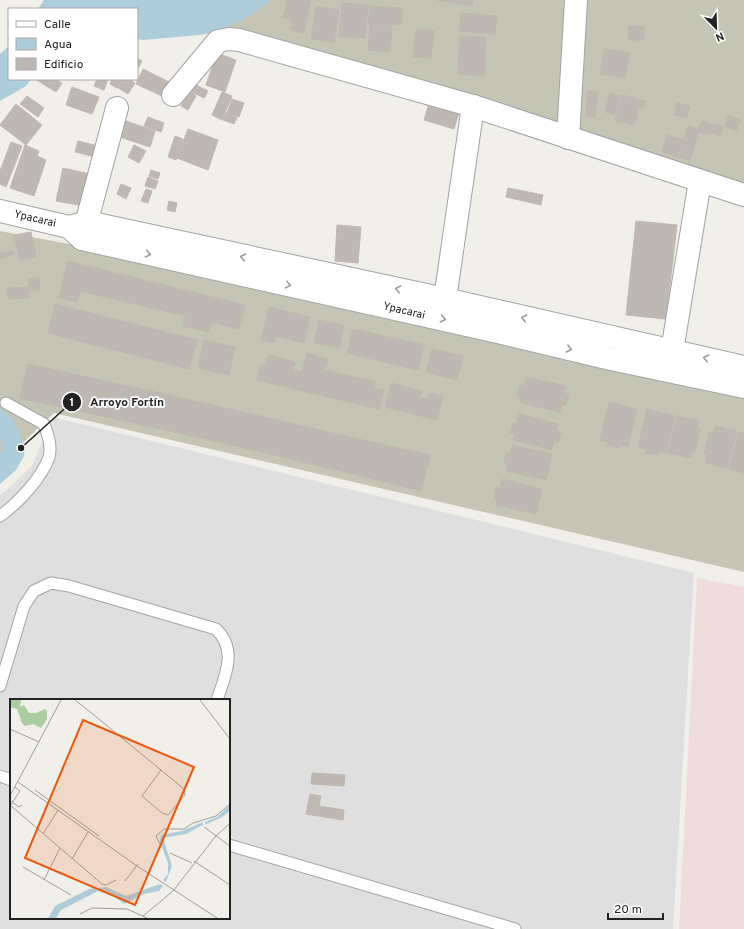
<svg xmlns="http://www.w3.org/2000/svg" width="744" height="929" font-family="Overpass,sans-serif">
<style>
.residential{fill:#e0dfdf;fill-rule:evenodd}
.commercial{fill:#f0dddb}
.construction{fill:#c4c5b5}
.water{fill:#aecdda}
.building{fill:#beb8b2;stroke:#c2b7ad}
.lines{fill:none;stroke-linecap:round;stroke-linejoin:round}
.service-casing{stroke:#a3a3a3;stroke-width:13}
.minor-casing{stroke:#a3a3a3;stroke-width:24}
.tertiary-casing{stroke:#a3a3a3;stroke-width:24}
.service{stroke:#fff;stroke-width:11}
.minor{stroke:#fff;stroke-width:22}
.tertiary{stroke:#fff;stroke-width:22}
.oneway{stroke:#9c9c9c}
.labels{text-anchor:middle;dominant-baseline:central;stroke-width:3.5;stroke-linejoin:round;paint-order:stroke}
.street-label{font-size:11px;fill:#222;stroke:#fff}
.inset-road{fill:none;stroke:#9e9d99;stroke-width:1}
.view{fill:#e8590c;fill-opacity:0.15;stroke:#e8590c;stroke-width:2}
.inset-edge{fill:none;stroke:#222;stroke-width:2}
.leader{fill:none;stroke:#222;stroke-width:1.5}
.callout-dot{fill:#222;stroke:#fff;stroke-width:1.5}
.mark-label{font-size:12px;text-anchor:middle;font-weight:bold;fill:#fff}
.callout-label{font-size:12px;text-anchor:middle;font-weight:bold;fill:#222;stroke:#fff;stroke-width:3.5;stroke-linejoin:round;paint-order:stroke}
</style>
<rect width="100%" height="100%" fill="#f1efe9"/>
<path class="residential" d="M53,417L694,573L673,929H0V496L32,466ZM11,700H229V918H11Z"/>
<path class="commercial" d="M697,578L744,587V929H679Z"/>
<g class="construction">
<path d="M114,0H744V184Z"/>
<path d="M0,231L85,247L744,397V572L54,413L12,453L0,459Z"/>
</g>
<g class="water">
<path d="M44,0H271C253,15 223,33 199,35C181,37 162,38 143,40L137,39V9H38Z"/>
<path d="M9,46V79H31L26,86L0,101V54Z"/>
<path d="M0,408L12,417L25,447L24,456L16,470L0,484V455L3,448L0,439Z"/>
</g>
<g class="building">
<path d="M287,0H311L306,23L283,18Z"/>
<path d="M436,0H473L472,6Z"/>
<path d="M342,3L368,5L365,38L339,36Z"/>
<path d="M316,6L339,10L334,42L311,39Z"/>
<path d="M370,6L403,8L401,25L368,23Z"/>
<path d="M461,13L497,16L495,34L459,31Z"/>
<path d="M292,21L306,24L304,33L290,30Z"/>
<path d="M370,24L392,26L390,52L368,50Z"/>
<path d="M628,26H644V40H629Z"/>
<path d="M416,29L434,31L431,58L413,57Z"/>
<path d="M460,36L486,37L484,76L458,74Z"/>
<path d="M604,49L630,53L625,78L600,74Z"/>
<path d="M217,53L236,60L225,92L206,85Z"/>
<path d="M137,58L142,61L137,70Z"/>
<path d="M143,69L169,82L162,96L136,84Z"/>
<path d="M35,79H55L62,83L56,92Z"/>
<path d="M97,79H108L104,90L94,86Z"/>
<path d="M112,79H122L117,88L110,84Z"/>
<path d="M123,79H128L135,83L128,94L118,88Z"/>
<path d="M196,85L208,91L204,98L192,92Z"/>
<path d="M72,87L99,97L92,114L66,105Z"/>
<path d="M190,91L196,96L188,110L181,106Z"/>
<path d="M588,91L598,92L595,117L586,116Z"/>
<path d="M222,92L232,96L222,120L212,115Z"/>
<path d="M610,93L621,96L615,115L605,112Z"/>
<path d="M623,95L645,101L643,108L639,107L636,120L617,115Z"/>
<path d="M27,96L44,108L38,117L20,104Z"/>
<path d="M431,97L461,106L454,129L424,120Z"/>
<path d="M232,99L244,103L239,117L227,113Z"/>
<path d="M677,103L690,106L687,118L674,115Z"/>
<path d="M16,104L42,125L26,145L0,125Z"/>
<path d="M226,113L237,118L234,124L223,120Z"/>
<path d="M616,116L634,120L633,125L615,121Z"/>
<path d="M728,116L740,119L737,130L725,127Z"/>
<path d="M148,117L164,123L161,132L144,126Z"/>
<path d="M123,120L155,131L150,147L117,136Z"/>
<path d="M702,121L713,125L709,134L699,132L690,160L679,157L688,126L699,129Z"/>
<path d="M714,124L723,127L720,136L711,133Z"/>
<path d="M188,129L218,140L208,170L177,158Z"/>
<path d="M667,135L683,140L677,157L662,152Z"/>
<path d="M175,136L183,139L176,160L168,157Z"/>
<path d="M78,141L98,146L95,157L75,152Z"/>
<path d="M11,142L22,146L6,187L0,184V171Z"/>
<path d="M25,145L39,151L37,156L46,160L34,196L10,188Z"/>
<path d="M134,145L146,151L139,163L128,157Z"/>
<path d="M63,168L90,174L84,206L56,201Z"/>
<path d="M151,170L160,173L158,179L149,176Z"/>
<path d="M148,177L158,181L155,189L145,186Z"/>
<path d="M121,184L131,188L126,199L117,194Z"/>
<path d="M508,188L543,195L541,205L506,197Z"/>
<path d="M146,189L152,191L148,203L141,201Z"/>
<path d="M169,201L177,203L175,212L167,210Z"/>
<path d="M636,221L677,225L666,319L626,315Z"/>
<path d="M337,225L361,227L358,263L335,261Z"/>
<path d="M31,232L36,257L20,260L14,235Z"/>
<path d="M13,251L14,254L0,259V253Z"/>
<path d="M68,261L192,292L186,316L80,291L77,302L59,298Z"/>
<path d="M39,278L40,290H29V298L8,299L7,288L29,287L28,279Z"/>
<path d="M192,292L245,305L239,329L212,322L209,332L183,326Z"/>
<path d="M55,304L197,340L189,369L48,333Z"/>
<path d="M269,307L310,317L304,343L276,336L274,343L261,340Z"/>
<path d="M319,320L344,325L339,348L314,343Z"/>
<path d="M353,329L424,345L418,370L347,353Z"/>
<path d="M204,340L235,347L229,375L198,368Z"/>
<path d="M432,349L463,356L457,380L426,372Z"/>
<path d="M307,353L328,359L325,370L350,376L345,401L257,380L261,365L265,366L268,355L295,362L293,370L302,373Z"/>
<path d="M28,364L105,381L97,415L20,398Z"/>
<path d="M350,376L375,381L374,388L384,390L379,409L345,401Z"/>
<path d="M526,377L566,386L560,412L520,403Z"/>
<path d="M105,381L178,397L170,431L97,415Z"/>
<path d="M391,383L422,391L420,398L427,399L429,393L443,396L437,420L385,407Z"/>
<path d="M520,385L524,386L521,397L517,396Z"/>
<path d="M564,393L569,394L566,405L562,404Z"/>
<path d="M178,397L264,417L257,451L170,431Z"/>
<path d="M609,402L637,409L628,447L619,445L618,448L607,446L608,442L600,440Z"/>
<path d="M647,409L675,416L666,453L658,451L657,455L646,453L647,449L638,447Z"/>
<path d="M519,414L558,424L552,450L513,440Z"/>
<path d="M677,416L699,421L697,429L700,430L695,452L692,451L690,458L668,453Z"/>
<path d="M264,417L345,436L337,470L257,451Z"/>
<path d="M513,423L517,424L514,434L510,433Z"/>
<path d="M715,426L737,431L727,468L705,463L707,455L704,454L709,432L713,433Z"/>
<path d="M557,431L561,432L559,442L554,441Z"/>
<path d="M739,432L744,433V473L729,469Z"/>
<path d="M345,436L390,446L381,481L337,470Z"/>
<path d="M512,445L552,454L546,480L506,471Z"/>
<path d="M390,446L430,455L421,491L381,481Z"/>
<path d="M506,453L510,454L508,464L504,463Z"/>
<path d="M502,479L542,489L536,514L496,505Z"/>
<path d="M496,487L500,488L498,499L494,498Z"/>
<path d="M312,773L345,775L344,786L311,784Z"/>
<path d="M310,794L321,796L319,806L344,810L343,820L306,814Z"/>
</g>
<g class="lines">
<defs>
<g id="service">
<path d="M0,516C17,504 42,478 49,457C52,446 48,435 44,424L6,403"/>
<path d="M0,686L24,606L34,591L51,583L69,586L216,629C238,650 225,676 217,700"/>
<path d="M0,776L11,780"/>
<path d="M229,845L515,929"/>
</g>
<g id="minor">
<path d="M173,95L218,41L229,39L239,40L473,106L744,195"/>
<path d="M568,138L576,0"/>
<path d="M82,239L117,108"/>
<path d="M445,299L473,106"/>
<path d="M672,351L700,181"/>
</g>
<g id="tertiary">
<path d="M0,211L69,227L87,222L445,299L744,367"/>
<path d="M69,227L82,239L498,332L611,359L744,387"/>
</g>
</defs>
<use href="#service" class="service-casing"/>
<use href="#minor" class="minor-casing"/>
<use href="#tertiary" class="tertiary-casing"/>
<use href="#service" class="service"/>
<use href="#minor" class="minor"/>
<use href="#tertiary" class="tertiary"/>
</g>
<defs><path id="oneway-chevron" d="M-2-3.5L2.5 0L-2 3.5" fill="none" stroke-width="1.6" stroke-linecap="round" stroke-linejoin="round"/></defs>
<g class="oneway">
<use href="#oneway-chevron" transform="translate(148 254) rotate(13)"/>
<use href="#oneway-chevron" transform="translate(243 257) rotate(-167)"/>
<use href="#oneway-chevron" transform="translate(288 285) rotate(13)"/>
<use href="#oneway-chevron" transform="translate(398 289) rotate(-168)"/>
<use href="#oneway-chevron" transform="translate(524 318) rotate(-168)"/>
<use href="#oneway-chevron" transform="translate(443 319) rotate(13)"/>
<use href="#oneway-chevron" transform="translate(569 349) rotate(14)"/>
<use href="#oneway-chevron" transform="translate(706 358) rotate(-168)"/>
</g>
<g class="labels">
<g class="street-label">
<text transform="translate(35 219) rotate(13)">Ypacarai</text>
<text transform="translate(404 311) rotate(13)">Ypacarai</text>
</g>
</g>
<g transform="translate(10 699)">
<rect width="220" height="220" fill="#f1efe9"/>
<path d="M0,1H11L10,8L14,6L19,14H26L35,10L37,12V20L31,29L23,25L15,27L12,24L7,10L0,8Z" fill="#accca2"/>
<path d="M220,106V112L212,118L195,126V123L207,118ZM193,123V126L176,135L153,139L162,167L156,183L153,181L158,175V164L150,143L151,136L172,132ZM150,185L153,187L149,192L134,195L114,205L101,195L88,192L51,211L46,219H38L45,207L79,190L96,188L116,197Z" fill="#aecdda"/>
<path class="inset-road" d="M65,1L84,16L101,30L107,35L151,71L174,90L175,96L158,116L152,114L132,97L151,71M190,1L220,40M0,30L29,43M8,83L127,167L207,219M25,91L89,137M0,97L51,1M1,102L9,108L12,106M0,106L92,185L96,186L106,181M0,107L10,92L5,88M194,128L220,147M33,135L48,111M150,145L146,137L154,130H174L183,124L206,117L220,105M160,154L182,164M62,160L78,133M184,162L220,186M13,168L61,196M34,181L50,149M115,182L128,165M70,215L82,209L117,210L137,219M133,217L163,192L205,138L220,124"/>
<path class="view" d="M73,21L184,68L125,206L15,159Z"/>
<rect width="220" height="220" class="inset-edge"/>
</g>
<path class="leader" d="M21 448L72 402"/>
<g class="callout-dot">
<circle cx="21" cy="448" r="4"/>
<circle cx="72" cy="402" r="10"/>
</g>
<g class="mark-label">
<text x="72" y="406">1</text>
</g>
<g class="callout-label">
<text x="127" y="406">Arroyo Fortín</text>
</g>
<rect x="8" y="8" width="130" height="72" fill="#ffffff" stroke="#a7a7a7"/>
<rect x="16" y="21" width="20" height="6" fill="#ffffff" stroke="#a7a7a7"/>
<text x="44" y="28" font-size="12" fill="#222222">Calle</text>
<rect x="16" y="38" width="20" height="12" fill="#aecdda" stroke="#a7a7a7"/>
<text x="44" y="48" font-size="12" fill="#222222">Agua</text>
<rect x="16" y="58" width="20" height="12" fill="#beb8b2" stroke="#a7a7a7"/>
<text x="44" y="68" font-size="12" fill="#222222">Edificio</text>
<g transform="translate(716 28) rotate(157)" stroke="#ffffff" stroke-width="3" paint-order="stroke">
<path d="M0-3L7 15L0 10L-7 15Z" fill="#222222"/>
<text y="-6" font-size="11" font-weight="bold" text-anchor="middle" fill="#222222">N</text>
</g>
<path d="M608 913v6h55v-6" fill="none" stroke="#222222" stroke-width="2"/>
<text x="614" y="913" font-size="12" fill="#222222" stroke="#ffffff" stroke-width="3" paint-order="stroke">20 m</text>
</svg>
